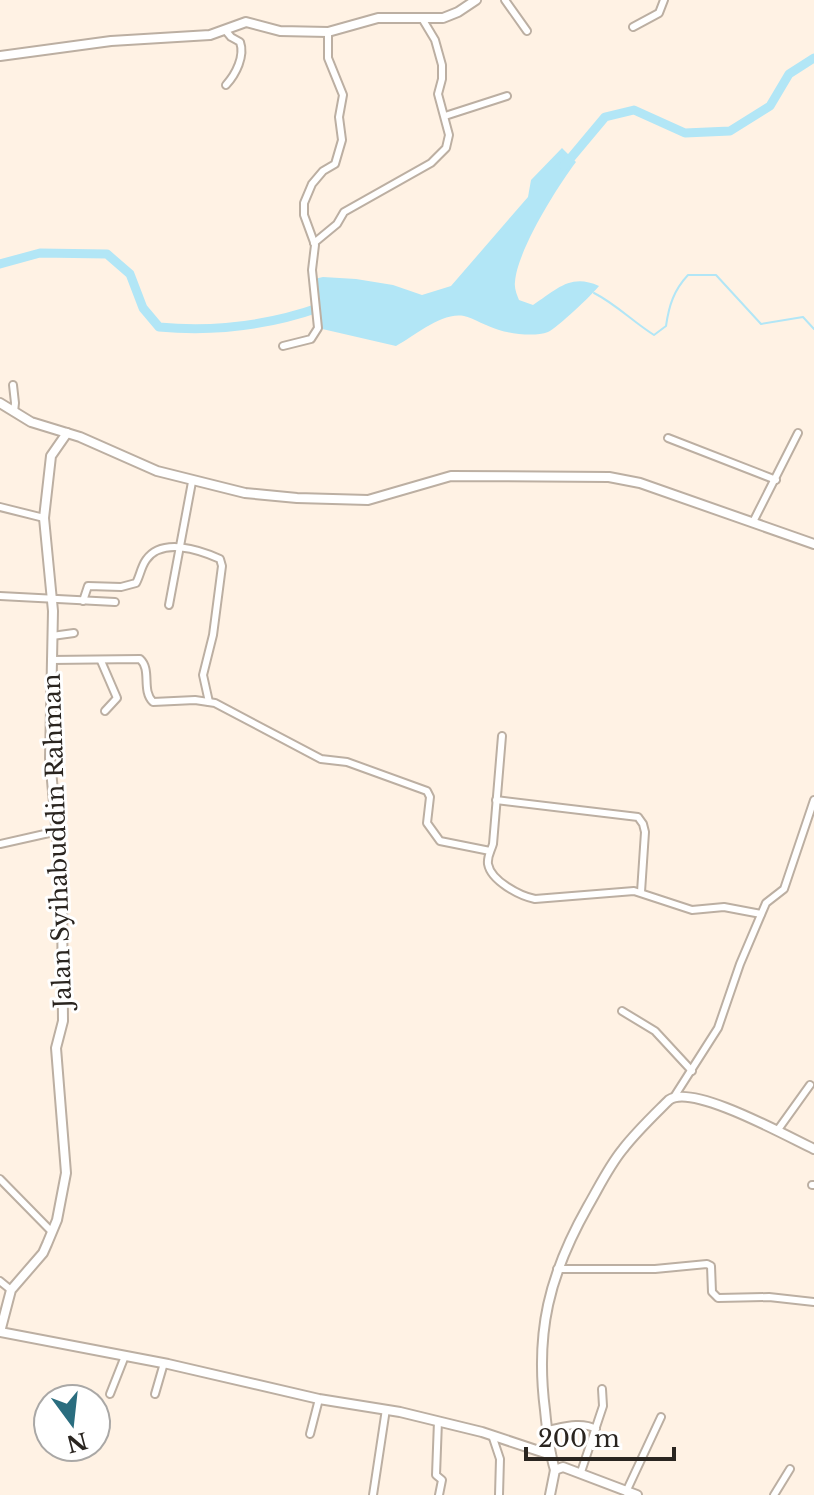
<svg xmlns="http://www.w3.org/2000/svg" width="814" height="1495" font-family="'Libre Baskerville',serif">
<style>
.water{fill:#b2e6f6}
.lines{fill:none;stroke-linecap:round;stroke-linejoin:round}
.stream{stroke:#b2e6f6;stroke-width:2}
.river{stroke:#b2e6f6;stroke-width:9}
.street-casing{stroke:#bcafa2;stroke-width:10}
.secondary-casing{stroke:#bcafa2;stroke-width:12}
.street{stroke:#fff;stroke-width:6}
.secondary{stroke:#fff;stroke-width:8}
.labels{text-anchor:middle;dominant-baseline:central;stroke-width:6;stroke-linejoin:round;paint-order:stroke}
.street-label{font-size:24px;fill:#2a2520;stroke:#fff}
</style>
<rect width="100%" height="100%" fill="#fff2e4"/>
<path class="water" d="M562,148L576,162C557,187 517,251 515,282C514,288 517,295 519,300L533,305C557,289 571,273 599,286C593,294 557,328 548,332C535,337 512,334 499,330C488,327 473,318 464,316C441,312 415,336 396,346L318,328L314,279L323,277L356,279L393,285L422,295L451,286L528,197L531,180Z"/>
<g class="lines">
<path class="stream" d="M594,293C616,304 633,322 654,335L666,326C669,305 674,290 688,275H716L761,324L803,317L814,329"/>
<g class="river">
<path d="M564,166L605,117L634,110L685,133L730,131L770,106L789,74L814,58"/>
<path d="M0,264L40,253L107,254L130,274L143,308L159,327C213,332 270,325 321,307"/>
</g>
<defs>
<g id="street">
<path d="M505,0L527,31"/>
<path d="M633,27L659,13L664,0"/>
<path d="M226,85C236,74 245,56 240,42L231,37L226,31"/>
<path d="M445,116L507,96"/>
<path d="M314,243L337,224L344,212L431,163L446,148L449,135L438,94L442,79V65L435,40L423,20"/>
<path d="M283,346L311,339L318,328L312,270L315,245L304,215V203L312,184L323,171L335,164L342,140L339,117L343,95L328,58V32"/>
<path d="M13,385L15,403L14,412"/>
<path d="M668,438L776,480"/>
<path d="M0,507L44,518"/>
<path d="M753,522L798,433"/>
<path d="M0,596L115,602"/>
<path d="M83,601L88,586L121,587L136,583C140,576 141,567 146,560C162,537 200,550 220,559L222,566L213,635L203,675L209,702"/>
<path d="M169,605L192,482"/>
<path d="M52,636L74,633"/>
<path d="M51,660L140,659C152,670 141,690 153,702L195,700L215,703L321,759L347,762L427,791L430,797L427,823L440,841L490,851"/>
<path d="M101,661L117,698L105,711"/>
<path d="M502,736L493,844C491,851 487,856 488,864C491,881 520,896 535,899L634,891L692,910L724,907L761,914"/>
<path d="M496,800L638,817L643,824L645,832L641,892"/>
<path d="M0,844L58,831"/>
<path d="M622,1011L655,1031L692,1071"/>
<path d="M674,1097L718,1028L740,964L766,903L784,889L814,800"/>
<path d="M777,1131L810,1085"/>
<path d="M0,1179L52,1232"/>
<path d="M812,1185H814"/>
<path d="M557,1269H655L707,1264L711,1266L712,1292L718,1298L769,1297L814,1302"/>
<path d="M0,1281L11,1290"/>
<path d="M110,1394L125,1356"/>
<path d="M155,1394L164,1363"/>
<path d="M438,1421L436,1475L442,1480L439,1495"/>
<path d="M547,1430C563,1427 581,1421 596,1429"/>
<path d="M310,1434L319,1399"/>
<path d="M492,1435L500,1459L499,1495"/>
<path d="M581,1472L603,1406L602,1389"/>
<path d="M626,1492L661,1417"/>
<path d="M373,1495L386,1409"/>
<path d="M774,1495L790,1469"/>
</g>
<g id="secondary">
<path d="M0,56L111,41L210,35L246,22L280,31L328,32L378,18H443L458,12L476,0"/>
<path d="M0,403L31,422L80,437L157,471L245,493L297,498L368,500L451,476L609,477L640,483L814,544"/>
<path d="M0,1332L11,1290L43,1253L47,1244L57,1220L66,1173L56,1048L63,1021L62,893L50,758L53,611L44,518L51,456L67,433"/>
<path d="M0,1332L168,1364L319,1399L400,1412L482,1432L551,1455"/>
<path d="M555,1470C549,1451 547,1431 545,1410C535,1332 549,1275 588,1206C599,1187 609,1166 623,1149C637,1131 653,1116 669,1100C692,1083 788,1137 814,1149"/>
<path d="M550,1495L555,1470L563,1467L637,1495"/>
</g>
</defs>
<use href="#street" class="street-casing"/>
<use href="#secondary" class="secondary-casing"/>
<use href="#street" class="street"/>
<use href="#secondary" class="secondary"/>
</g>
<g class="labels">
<g class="street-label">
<text transform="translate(57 841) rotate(-92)">Jalan Syihabuddin Rahman</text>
</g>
</g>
<g transform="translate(72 1423) rotate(165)"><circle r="38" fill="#ffffff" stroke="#aaa8a6" stroke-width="2"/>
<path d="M0-6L14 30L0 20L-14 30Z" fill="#2a6d7f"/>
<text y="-12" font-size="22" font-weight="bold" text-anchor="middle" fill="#2a2520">N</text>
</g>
<path d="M526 1447v12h148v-12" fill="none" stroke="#2a2520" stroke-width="4"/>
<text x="538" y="1447" font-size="24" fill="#2a2520" stroke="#ffffff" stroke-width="6" paint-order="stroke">200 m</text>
</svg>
